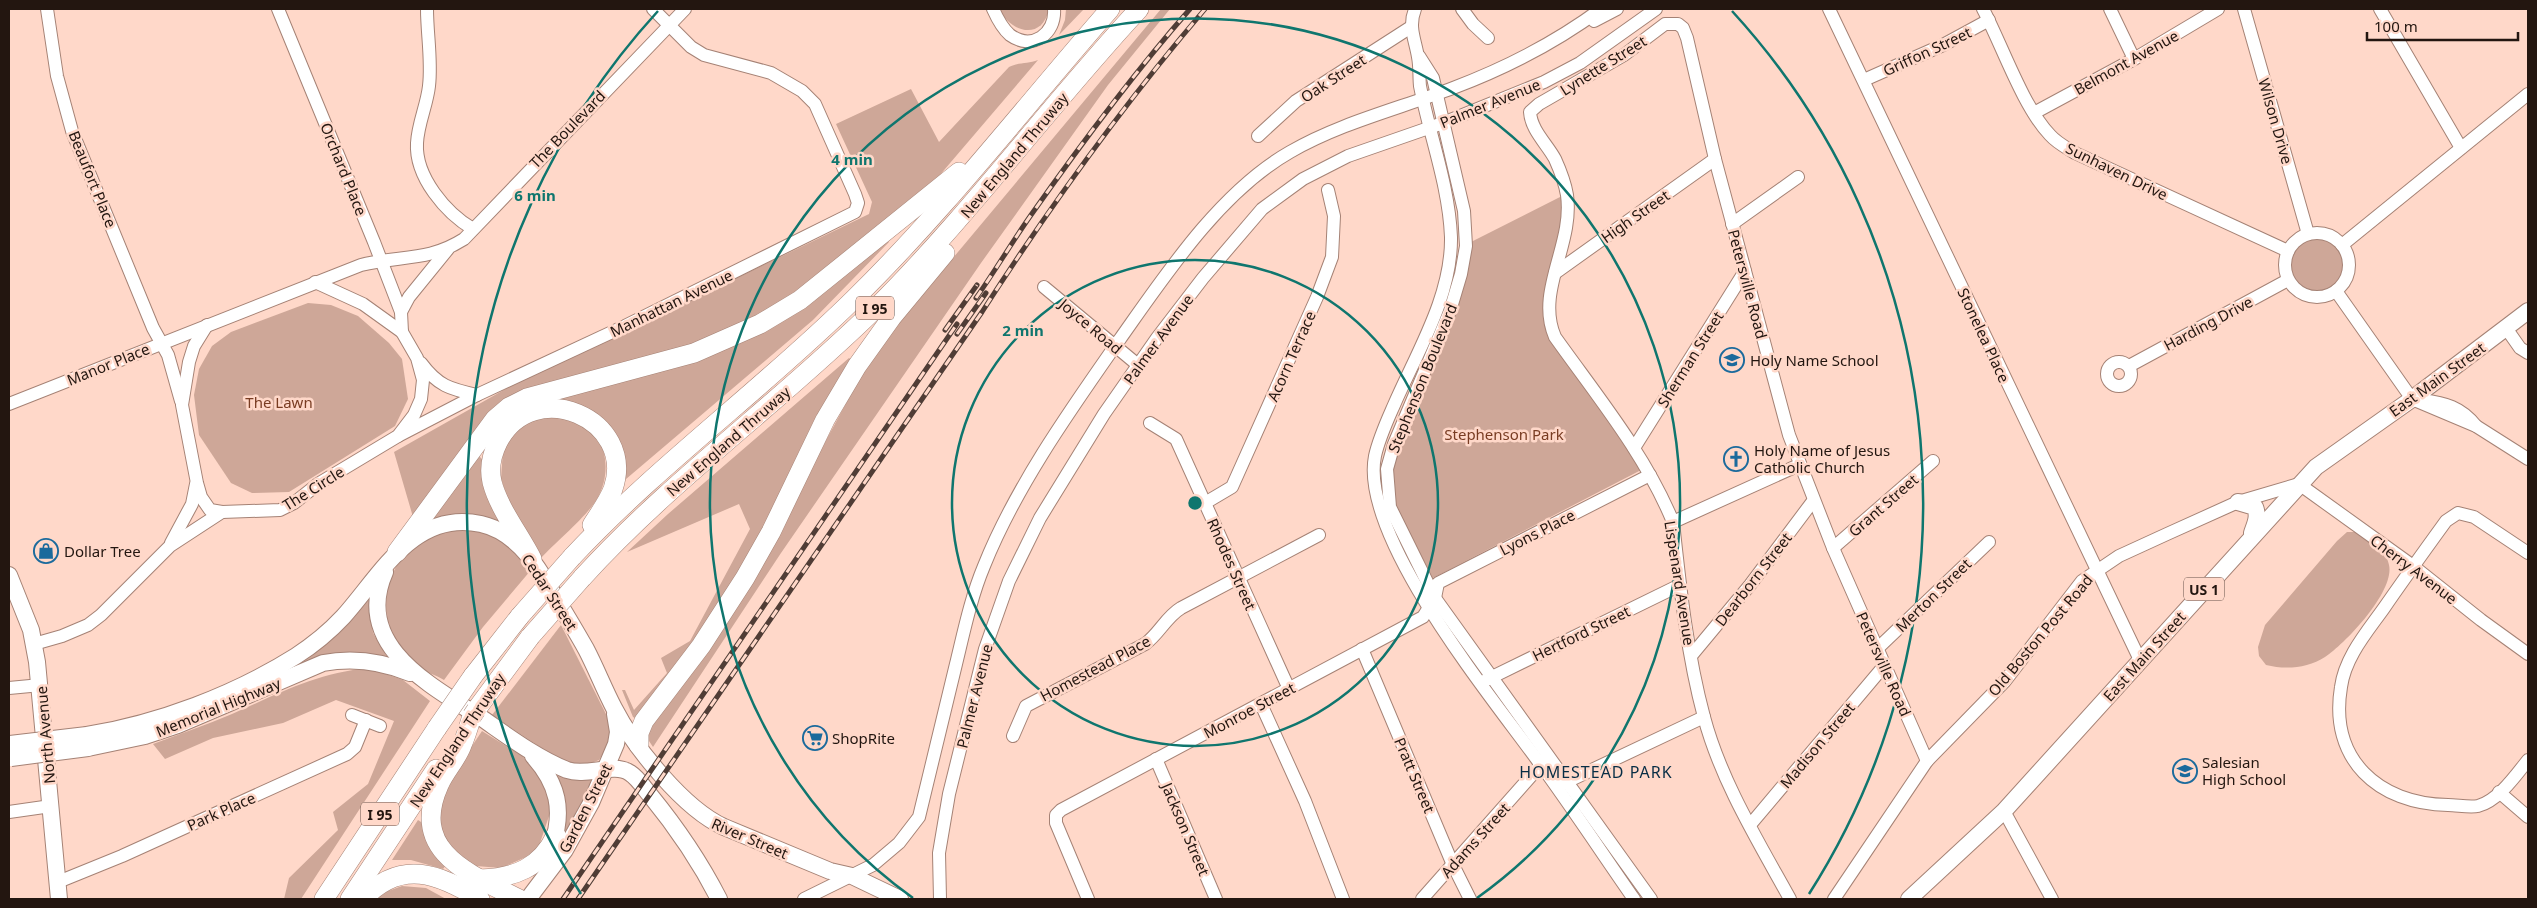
<svg xmlns="http://www.w3.org/2000/svg" width="2537" height="908" font-family="'Noto Sans',sans-serif">
<style>
.green{fill:#cea798}
.lines{fill:none;stroke-linecap:round;stroke-linejoin:round}
.minor-casing{stroke:#a58275;stroke-width:14}
.major-casing{stroke:#a58275;stroke-width:18}
.highway-casing{stroke:#a58275;stroke-width:20}
.minor{stroke:#fff;stroke-width:12}
.major{stroke:#fff;stroke-width:16}
.highway{stroke:#fff;stroke-width:19}
.rail-casing{stroke:#503d36;stroke-width:5}
.rail{stroke:#ffd8c9;stroke-width:3;stroke-dasharray:9;stroke-linecap:butt}
.major-bridge-casing{stroke:#a58275;stroke-width:18;stroke-linecap:butt}
.highway-bridge-casing{stroke:#a58275;stroke-width:20;stroke-linecap:butt}
.major-bridge{stroke:#fff;stroke-width:16}
.highway-bridge{stroke:#fff;stroke-width:19}
.ring{fill:none;stroke:#0f766e;stroke-width:2.5}
.labels{text-anchor:middle;dominant-baseline:central;stroke-width:5;stroke-linejoin:round;paint-order:stroke}
.shield{fill:#ffd8c9;stroke:#655048;stroke-width:1}
.shield-label{font-size:14px;font-weight:bold;fill:#231610}
.street-label{font-size:15px;fill:#231610;stroke:#ffd8c9}
.poi-label{font-size:15px;fill:#231610;stroke:#ffd8c9;text-anchor:start}
.park-label{font-size:15px;fill:#793c22;stroke:#ffd8c9}
.neighbourhood-label{font-size:16px;letter-spacing:1px;fill:#072d45;stroke:#ffd8c9}
.centre{fill:#0f766e;stroke:#ffd8c9;stroke-width:2.5}
.ring-label{font-size:15px;text-anchor:middle;font-weight:bold;fill:#0f766e;stroke:#ffd8c9;stroke-width:5;stroke-linejoin:round;paint-order:stroke}
</style>
<rect width="100%" height="100%" fill="#ffd8c9"/>
<g class="green">
<path d="M999,9H1049C1042,41 1011,33 999,9Z"/>
<path d="M1066,9H1084L1059,35L1065,20Z"/>
<path d="M1161,9H1170L1108,85L981,263L781,553L653,747L649,741L647,733L812,466L861,376L892,331Z"/>
<path d="M1038,60L939,176L814,281L764,314L715,338L497,406L457,455L413,517L394,452L527,377L617,336L869,214L872,202L836,124L911,89L939,142L1009,67C1019,62 1028,64 1038,60Z"/>
<path d="M1562,196V241L1544,316L1643,469L1429,580C1416,553 1395,521 1392,491C1391,473 1397,455 1401,438L1471,242Z"/>
<circle cx="2317" cy="264" r="29"/>
<path d="M886,239L889,242L813,320L619,485L614,437L539,401L729,347Z"/>
<path d="M308,303L331,305L358,316L389,343L402,359L408,399L395,426L289,492L252,493L231,483L199,435L194,395L199,369L212,346L231,332Z"/>
<path d="M849,358L853,361L752,551L681,661L635,718L633,717L622,690H625L634,710L667,673L661,658L690,641L750,529L739,504L627,552L668,514Z"/>
<path d="M542,417C549,417 558,416 565,417C605,423 615,468 597,499C588,515 556,542 541,558L510,506L501,478L503,450L516,428Z"/>
<path d="M477,454L483,460L486,495L502,523C474,514 458,512 429,520Z"/>
<path d="M452,529L475,530L505,541L531,570L483,627L444,680C436,675 425,672 417,666C377,638 377,581 410,548C421,538 438,533 452,529Z"/>
<path d="M2347,532H2359C2371,541 2386,549 2389,565C2395,591 2346,643 2325,657C2308,668 2286,670 2266,665L2259,656L2258,647L2265,625L2337,541Z"/>
<path d="M369,597L373,633L387,657L286,672Z"/>
<path d="M561,625L610,722L608,746L599,760L586,765L561,761L492,715Z"/>
<path d="M369,668L403,680L430,701L301,899H284L289,878L338,830L333,812L368,784L394,721L336,700L283,723L213,738L165,759L153,744C179,734 206,725 232,714C280,693 316,673 369,668Z"/>
<path d="M482,731L522,756L545,779L551,796L549,816L539,846L526,857L501,868L476,866L454,855L442,838L437,818L450,779Z"/>
<path d="M560,775L587,778L593,781L564,837L557,777Z"/>
<path d="M418,820L424,824L446,865L443,869L411,860H392Z"/>
<path d="M402,886L426,888L446,899H374L380,894Z"/>
</g>
<g class="lines">
<defs>
<g id="minor">
<path d="M47,9L57,76L72,131L153,328L168,355L181,401"/>
<path d="M278,9L374,242L401,312L402,332"/>
<path d="M427,9C427,34 432,61 429,86C427,105 418,123 417,143C415,177 446,213 473,229"/>
<path d="M993,9C997,18 1002,28 1010,35C1032,51 1056,34 1054,9"/>
<path d="M1415,9C1408,27 1415,39 1418,57C1420,67 1419,77 1420,86C1430,137 1449,186 1451,237C1452,296 1417,352 1394,405C1387,421 1379,438 1375,456C1359,536 1491,696 1538,761C1571,806 1602,853 1634,899"/>
<path d="M1462,9L1473,24L1488,38"/>
<path d="M1829,9L2140,660"/>
<path d="M1983,9C2002,45 2023,107 2050,135C2057,143 2067,148 2075,153L2288,251"/>
<path d="M2110,9L2134,59"/>
<path d="M2244,9L2308,234"/>
<path d="M2380,9L2461,148"/>
<path d="M1594,21L1617,9"/>
<path d="M1419,56L1433,78L1464,211L1466,246L1461,274L1450,311L1394,444L1387,469L1390,507L1435,598L1651,899"/>
<path d="M1864,80L1943,45L1989,20"/>
<path d="M2034,113L2134,59L2218,9"/>
<path d="M1258,136L1296,101L1411,27"/>
<path d="M1732,224L1798,177"/>
<circle cx="2317" cy="265" r="32"/>
<path d="M2342,245L2528,94"/>
<path d="M1555,273L1715,159"/>
<path d="M1044,287L1138,365"/>
<path d="M2336,291L2412,399L2476,426L2528,459"/>
<path d="M401,312L409,297L448,249"/>
<path d="M207,325L194,346L189,362L182,405L197,483L201,497L210,510L222,512L280,510L294,503L318,484L398,436L414,415L421,399L423,380L417,358L402,332L363,304L315,282"/>
<path d="M2506,328L2520,348L2528,353"/>
<circle cx="2119" cy="374" r="12"/>
<path d="M421,363C438,386 450,389 477,395"/>
<path d="M2129,366L2288,280"/>
<path d="M2422,400C2445,403 2461,407 2476,426"/>
<path d="M9,404L361,265C400,255 428,262 464,239L685,9"/>
<path d="M1150,423L1176,439L1289,689"/>
<path d="M398,436L477,395L625,326L855,212L858,203L855,194L815,104L802,91L771,73L704,55L691,47L653,9"/>
<path d="M1634,448L1745,271"/>
<path d="M1205,503L1232,487L1317,297L1332,257L1334,216L1328,190"/>
<path d="M1673,522L1799,465"/>
<path d="M171,543L192,504L196,484"/>
<path d="M1833,548L1933,461"/>
<path d="M2528,553L2474,517L2458,513L2446,521C2425,550 2404,579 2384,608C2367,632 2345,657 2341,687C2329,759 2378,804 2448,805C2457,805 2470,808 2478,806C2498,801 2516,775 2528,760"/>
<path d="M34,644L62,636L88,625L101,615L170,546L222,512"/>
<path d="M1878,648L1989,542"/>
<path d="M1362,649L1453,865L1470,899"/>
<path d="M1691,656L1750,585L1813,501"/>
<path d="M1486,680L1680,585"/>
<path d="M9,688L41,685"/>
<path d="M1261,704L1305,801L1343,899"/>
<path d="M352,715L380,726"/>
<path d="M1013,736L1026,706L1145,644C1159,634 1166,617 1181,608L1319,535"/>
<path d="M1156,759L1216,899"/>
<path d="M1560,785L1704,717"/>
<path d="M2499,792L2528,817"/>
<path d="M2004,811L2052,899"/>
<path d="M9,812L51,806"/>
<path d="M1750,825L1884,666"/>
<path d="M58,882L122,856L347,754L355,747L366,720"/>
<path d="M804,899L873,865L899,843L919,817C931,766 944,715 956,664C964,631 971,597 984,566C1016,486 1071,409 1120,339C1166,274 1220,192 1290,152C1340,123 1398,109 1453,88C1506,68 1555,43 1601,9"/>
<path d="M940,899L939,853L949,794L985,649L1009,581L1040,518L1104,414L1157,338L1203,278L1262,209L1303,179L1348,156L1443,123L1544,82L1580,63L1656,9"/>
<path d="M1088,899L1056,823V815L1061,810L1423,617L1435,598L1438,583L1650,475"/>
<path d="M1422,899L1546,759"/>
<path d="M1790,899C1758,841 1721,781 1704,717C1687,654 1680,587 1673,522C1645,454 1597,396 1555,337C1535,291 1574,245 1567,195C1565,183 1560,170 1555,159C1547,144 1531,130 1530,112L1539,104L1624,55L1665,24H1678L1683,28L1687,38L1715,159L1789,435L1833,548L1927,761"/>
<path d="M1834,899L1927,761L2005,681L2082,581L2119,556L2167,534L2238,502L2299,484L2413,566L2481,620L2528,654"/>
</g>
<g id="major">
<path d="M2238,502L2255,507C2259,517 2255,524 2252,533"/>
<path d="M385,572C352,646 432,686 483,719C509,737 537,758 567,770C587,777 614,762 630,773C638,778 644,788 650,795C677,828 700,862 719,899"/>
<path d="M9,575L31,630L37,662L59,899"/>
<path d="M87,735C159,723 234,695 296,656C313,645 329,632 343,617C380,576 414,509 481,524C508,530 528,552 542,575C557,600 572,624 586,649C596,668 604,689 614,708C634,747 684,809 724,827L830,871L852,876L900,899"/>
<path d="M88,748L145,736L178,725L323,663C354,657 381,661 410,673"/>
<path d="M533,756C558,784 564,810 552,846"/>
<path d="M528,899L565,850L591,803L616,744L618,732L615,714"/>
<path d="M1909,899L2004,811L2316,467L2412,399L2528,311"/>
</g>
<g id="highway">
<path d="M397,552L495,419L509,407L527,398L694,353L760,324L800,300L959,172"/>
<path d="M572,557C659,464 763,389 854,299C946,209 1025,106 1110,9"/>
<path d="M532,559C520,535 499,509 492,482C489,469 492,454 498,442C533,374 637,419 613,489C608,502 599,514 592,525"/>
<path d="M582,578C672,479 782,401 877,307C971,213 1049,106 1139,9"/>
<path d="M473,676L520,616"/>
<path d="M476,710L530,637"/>
<path d="M472,716C469,726 466,736 462,745C457,759 445,771 439,785C409,852 470,874 519,899"/>
<path d="M639,745V733L644,721L701,646L745,578L771,532L825,420L857,366L892,317L945,253"/>
<path d="M480,879C514,878 541,868 556,835"/>
<path d="M324,899L437,728"/>
<path d="M350,899L436,769"/>
<path d="M363,899C401,858 439,874 480,899"/>
</g>
</defs>
<use href="#minor" class="minor-casing"/>
<use href="#major" class="major-casing"/>
<use href="#highway" class="highway-casing"/>
<use href="#minor" class="minor"/>
<use href="#major" class="major"/>
<use href="#highway" class="highway"/>
<defs>
<g id="rail">
<path d="M976,298C995,271 1012,242 1031,215C1081,144 1133,74 1190,9"/>
<path d="M945,330L977,285"/>
<path d="M957,334L986,293"/>
<path d="M563,899L957,324"/>
<path d="M578,899L982,312C1050,206 1123,105 1205,9"/>
</g>
</defs>
<use href="#rail" class="rail-casing"/>
<use href="#rail" class="rail"/>
<defs>
<g id="major-bridge">
<path d="M10,744L87,735"/>
<path d="M11,758L88,748"/>
</g>
<g id="highway-bridge">
<path d="M520,616L572,557"/>
<path d="M530,637L582,578"/>
<path d="M472,716L476,710"/>
<path d="M437,728L473,676"/>
</g>
</defs>
<use href="#major-bridge" class="major-bridge-casing"/>
<use href="#highway-bridge" class="highway-bridge-casing"/>
<use href="#major-bridge" class="major-bridge"/>
<use href="#highway-bridge" class="highway-bridge"/>
</g>
<g class="ring">
<circle cx="1195" cy="503" r="243"/>
<path d="M913 898A485 485 0 1 1 1477 898"/>
<path d="M581 894A728 728 0 0 1 658 11M1732 11A728 728 0 0 1 1809 894"/>
</g>
<defs>
<symbol id="school-ring" viewBox="-11 -11 22 22"><circle r="9.5" fill="#ffd8c9" stroke="#1b6a9c" stroke-width="1.5"/><path d="M0-5L7-2L0 1L-7-2ZM-4 1L0 2.5L4 1V4Q0 6-4 4Z" fill="#1b6a9c"/></symbol>
<symbol id="church-ring" viewBox="-11 -11 22 22"><circle r="9.5" fill="#ffd8c9" stroke="#1b6a9c" stroke-width="1.5"/><path d="M-1.2-6h2.4v3.5h3.3v2.4h-3.3V6h-2.4V-.1h-3.3v-2.4h3.3Z" fill="#1b6a9c"/></symbol>
<symbol id="shop-ring" viewBox="-11 -11 22 22"><circle r="9.5" fill="#ffd8c9" stroke="#1b6a9c" stroke-width="1.5"/><path d="M-5-2.5h2.3a2.7 3.5 0 0 1 5.4 0H5L5.5 6h-11ZM-1.5-2.5h3a1.5 2.3 0 0 0-3 0Z" fill="#1b6a9c"/></symbol>
<symbol id="supermarket-ring" viewBox="-11 -11 22 22"><circle r="9.5" fill="#ffd8c9" stroke="#1b6a9c" stroke-width="1.5"/><path d="M-6-5.5h2.5l.6 2H6L4.5 2H-2.5L-4.4-4H-6ZM-1.5 3.2a1.3 1.3 0 1 0 .1 0ZM3 3.2a1.3 1.3 0 1 0 .1 0Z" fill="#1b6a9c"/></symbol>
</defs>
<g fill-rule="evenodd">
<use href="#school-ring" x="1718" y="346" width="28" height="28"/>
<use href="#church-ring" x="1722" y="445" width="28" height="28"/>
<use href="#shop-ring" x="32" y="537" width="28" height="28"/>
<use href="#supermarket-ring" x="801" y="724" width="28" height="28"/>
<use href="#school-ring" x="2171" y="757" width="28" height="28"/>
</g>
<g class="labels">
<g class="shield">
<rect x="856" y="296.5" width="38" height="23" rx="4"/>
<rect x="2184" y="577.5" width="40" height="23" rx="4"/>
<rect x="361" y="802.5" width="38" height="23" rx="4"/>
</g>
<g class="shield-label">
<text x="875" y="308">I 95</text>
<text x="2204" y="589">US 1</text>
<text x="380" y="814">I 95</text>
</g>
<g class="street-label">
<text transform="translate(1927 51) rotate(-25)">Griffon Street</text>
<text transform="translate(2126 62) rotate(-29)">Belmont Avenue</text>
<text transform="translate(1603 65) rotate(-32)">Lynette Street</text>
<text transform="translate(1333 78) rotate(-33)">Oak Street</text>
<text transform="translate(1490 103) rotate(-22)">Palmer Avenue</text>
<text transform="translate(2276 121) rotate(74)">Wilson Drive</text>
<text transform="translate(567 129) rotate(-46)">The Boulevard</text>
<text transform="translate(1014 155) rotate(-50)">New England Thruway</text>
<text transform="translate(344 169) rotate(68)">Orchard Place</text>
<text transform="translate(2117 171) rotate(26)">Sunhaven Drive</text>
<text transform="translate(93 179) rotate(68)">Beaufort Place</text>
<text transform="translate(1635 216) rotate(-35)">High Street</text>
<text transform="translate(1748 284) rotate(75)">Petersville Road</text>
<text transform="translate(671 303) rotate(-26)">Manhattan Avenue</text>
<text transform="translate(2208 323) rotate(-28)">Harding Drive</text>
<text transform="translate(1091 326) rotate(40)">Joyce Road</text>
<text transform="translate(1984 335) rotate(65)">Stonelea Place</text>
<text transform="translate(1158 339) rotate(-54)">Palmer Avenue</text>
<text transform="translate(1291 356) rotate(-66)">Acorn Terrace</text>
<text transform="translate(1690 359) rotate(-58)">Sherman Street</text>
<text transform="translate(108 364) rotate(-22)">Manor Place</text>
<text transform="translate(1422 378) rotate(-68)">Stephenson Boulevard</text>
<text transform="translate(2437 379) rotate(-36)">East Main Street</text>
<text transform="translate(728 441) rotate(-41)">New England Thruway</text>
<text transform="translate(313 488) rotate(-32)">The Circle</text>
<text transform="translate(1883 505) rotate(-41)">Grant Street</text>
<text transform="translate(1537 532) rotate(-27)">Lyons Place</text>
<text transform="translate(1232 564) rotate(66)">Rhodes Street</text>
<text transform="translate(2414 569) rotate(37)">Cherry Avenue</text>
<text transform="translate(1753 579) rotate(-52)">Dearborn Street</text>
<text transform="translate(1680 583) rotate(81)">Lispenard Avenue</text>
<text transform="translate(550 592) rotate(57)">Cedar Street</text>
<text transform="translate(1933 595) rotate(-44)">Merton Street</text>
<text transform="translate(1581 633) rotate(-26)">Hertford Street</text>
<text transform="translate(2040 635) rotate(-50)">Old Boston Post Road</text>
<text transform="translate(2144 656) rotate(-48)">East Main Street</text>
<text transform="translate(1884 664) rotate(66)">Petersville Road</text>
<text transform="translate(1095 668) rotate(-28)">Homestead Place</text>
<text transform="translate(974 696) rotate(-76)">Palmer Avenue</text>
<text transform="translate(218 707) rotate(-22)">Memorial Highway</text>
<text transform="translate(1249 710) rotate(-28)">Monroe Street</text>
<text transform="translate(45 735) rotate(-95)">North Avenue</text>
<text transform="translate(457 740) rotate(-56)">New England Thruway</text>
<text transform="translate(1817 745) rotate(-50)">Madison Street</text>
<text transform="translate(1415 775) rotate(67)">Pratt Street</text>
<text transform="translate(585 808) rotate(-63)">Garden Street</text>
<text transform="translate(221 811) rotate(-24)">Park Place</text>
<text transform="translate(1186 829) rotate(67)">Jackson Street</text>
<text transform="translate(750 838) rotate(23)">River Street</text>
<text transform="translate(1475 840) rotate(-48)">Adams Street</text>
</g>
<g class="poi-label">
<text x="1750" y="360">Holy Name School</text>
<text x="1754" y="450">Holy Name of Jesus<tspan x="1754" dy="17">Catholic Church</tspan></text>
<text x="64" y="551">Dollar Tree</text>
<text x="832" y="738">ShopRite</text>
<text x="2202" y="762">Salesian<tspan x="2202" dy="17">High School</tspan></text>
</g>
<g class="park-label">
<text x="279" y="402">The Lawn</text>
<text x="1504" y="434">Stephenson Park</text>
</g>
<g class="neighbourhood-label">
<text x="1596" y="772">HOMESTEAD PARK</text>
</g>
</g>
<circle cx="1195" cy="503" r="8" class="centre"/>
<g class="ring-label">
<text x="852" y="165">4 min</text>
<text x="535" y="201">6 min</text>
<text x="1023" y="336">2 min</text>
</g>
<rect width="2537" height="908" fill="none" stroke="#231610" stroke-width="20"/>
<path d="M2367 32v8h151v-8" fill="none" stroke="#231610" stroke-width="2.5"/>
<text x="2374" y="32" font-size="15" fill="#231610" stroke="#ffd8c9" stroke-width="4" paint-order="stroke">100 m</text>
</svg>
